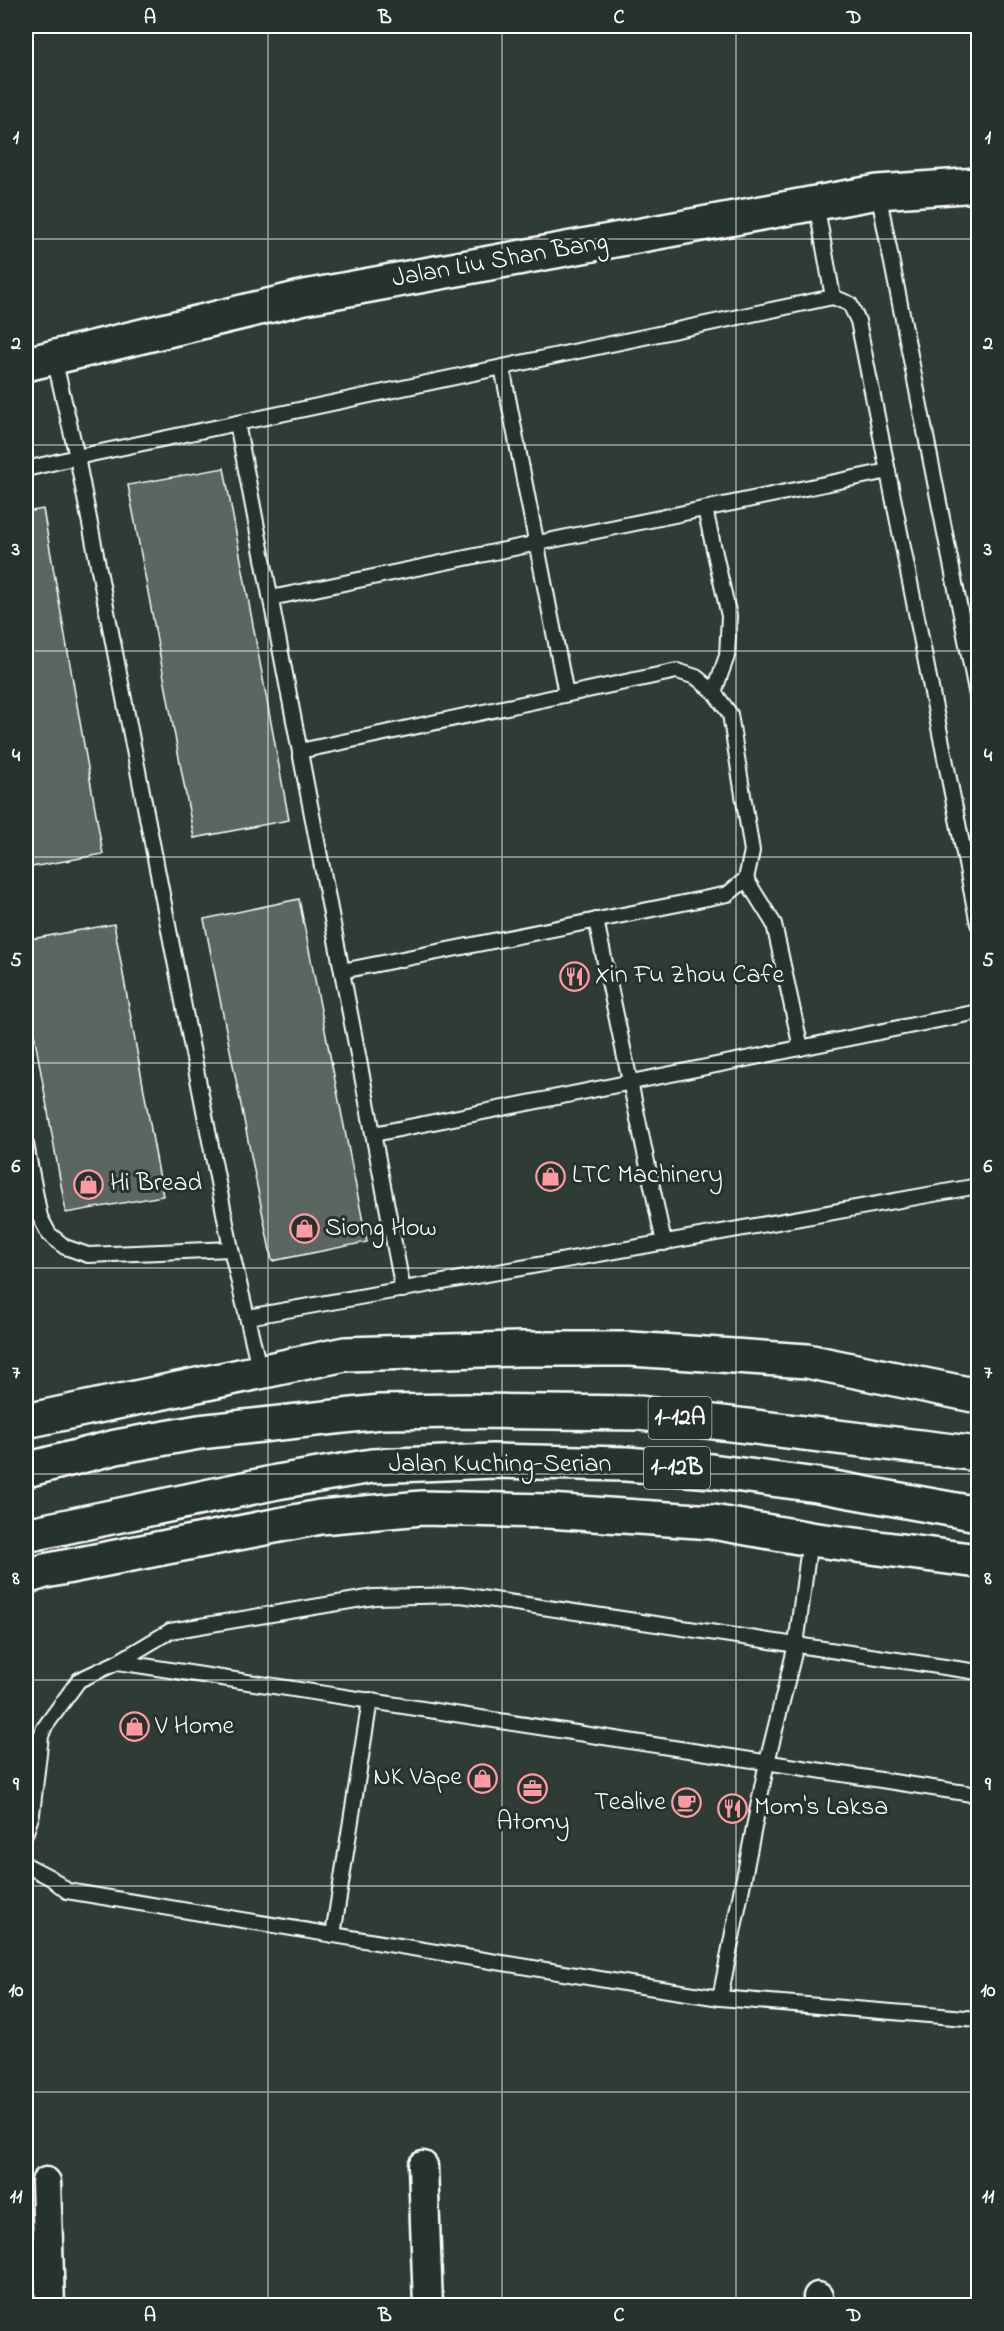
<svg xmlns="http://www.w3.org/2000/svg" width="1004" height="2331" font-family="'Indie Flower',sans-serif">
<style>
.building{fill:#5b6661;stroke:#fff;stroke-width:1.5}
.lines{fill:none;stroke-linecap:round;stroke-linejoin:round}
.service-casing{stroke:#fff;stroke-width:18}
.minor-casing{stroke:#fff;stroke-width:33}
.secondary-casing{stroke:#fff;stroke-width:38}
.trunk-casing{stroke:#fff;stroke-width:38}
.service{stroke:#26332d;stroke-width:14}
.minor{stroke:#26332d;stroke-width:28}
.secondary{stroke:#26332d;stroke-width:33}
.trunk{stroke:#26332d;stroke-width:33}
.grid{fill:none;stroke:#fff;stroke-width:1.5;stroke-opacity:0.55}
.labels{text-anchor:middle;dominant-baseline:central;stroke-width:6;stroke-linejoin:round;paint-order:stroke}
.shield{fill:#26332d;stroke:#bec2c0;stroke-width:1.5}
.shield-label{font-size:24px;font-weight:bold;fill:#fff}
.street-label{font-size:26px;fill:#fff;stroke:#26332d}
.poi-label{font-size:26px;fill:#fff;stroke:#26332d;text-anchor:start}
.neatline{fill:none;stroke:#fff;stroke-width:2}
.grid-label{font-size:20px;text-anchor:middle;font-weight:bold;fill:#fff}
</style>
<rect width="100%" height="100%" fill="#2f3b35"/>
<filter id="ink" filterUnits="userSpaceOnUse"><feTurbulence type="fractalNoise" baseFrequency=".0167" numOctaves="2"/><feDisplacementMap in="SourceGraphic" scale="12" xChannelSelector="R" yChannelSelector="G"/><feConvolveMatrix kernelMatrix="1 2 1 2 8 2 1 2 1" color-interpolation-filters="sRGB"/></filter>
<g filter="url(#ink)">
<g class="building">
<path d="M224,468L289,820L194,838L128,485Z"/>
<path d="M43,509L103,854L26,868V512Z"/>
<path d="M299,899L367,1242L272,1261L204,919Z"/>
<path d="M114,924L163,1196L66,1213L26,989V940Z"/>
</g>
<g class="lines">
<defs>
<g id="service">
<path d="M878,192L978,701"/>
<path d="M833,297L850,304L858,321L978,924"/>
<path d="M54,358L77,457L833,297L816,203"/>
<path d="M502,367L566,694"/>
<path d="M237,423L403,1290"/>
<path d="M26,469L77,457L231,1249L260,1372"/>
<path d="M705,509L729,616L727,656L714,692"/>
<path d="M271,598L888,471"/>
<path d="M300,751L677,671L696,677L714,692L730,714L752,851L746,879L728,894L342,971"/>
<path d="M746,879L774,924L801,1048"/>
<path d="M596,920L664,1243"/>
<path d="M374,1134L978,1012"/>
<path d="M26,1144L40,1217L49,1234L65,1247L88,1255L231,1249"/>
<path d="M248,1317L978,1186"/>
<path d="M118,1662L170,1631L374,1597L461,1595L978,1672"/>
<path d="M26,1832L32,1814L41,1736L44,1728L79,1680L118,1662L978,1795"/>
<path d="M26,1865L51,1878L67,1891L642,1986L720,1998L978,2019"/>
<path d="M333,1935L370,1700"/>
<path d="M720,1998L767,1762L796,1645L810,1539"/>
</g>
<g id="minor">
<path d="M423,2166L428,2306"/>
<path d="M46,2182L50,2306"/>
<path d="M818,2297L819,2306"/>
</g>
<path id="secondary" d="M26,364L305,297L816,203L878,192L978,185"/>
<g id="trunk">
<path d="M26,1421L345,1354L519,1349H631L807,1361L978,1396"/>
<path d="M26,1470L116,1447L199,1432L380,1412L465,1411L639,1413L978,1454"/>
<path d="M26,1535L277,1482L372,1466L493,1461L626,1464L711,1471L817,1485L978,1514"/>
<path d="M26,1577L45,1571L320,1517L422,1508L548,1511L713,1522L810,1539L978,1561"/>
</g>
</defs>
<use href="#service" class="service-casing"/>
<use href="#minor" class="minor-casing"/>
<use href="#secondary" class="secondary-casing"/>
<use href="#trunk" class="trunk-casing"/>
<use href="#service" class="service"/>
<use href="#minor" class="minor"/>
<use href="#secondary" class="secondary"/>
<use href="#trunk" class="trunk"/>
</g>
</g>
<path class="grid" d="M268,26V2306M502,26V2306M736,26V2306M26,239H978M26,445H978M26,651H978M26,857H978M26,1063H978M26,1268H978M26,1474H978M26,1680H978M26,1886H978M26,2092H978"/>
<defs>
<symbol id="restaurant-ring" viewBox="-11 -11 22 22"><circle r="9.5" fill="#26332d" stroke="#ff9aa2" stroke-width="1.5"/><path d="M-5-6h1v4h1v-4h1v4h1v-4h1v5L-1.5 .5V6h-2V.5L-5-1ZM5-6V6H3V1.5H1.5Q1.5-4 5-6Z" fill="#ff9aa2"/></symbol>
<symbol id="shop-ring" viewBox="-11 -11 22 22"><circle r="9.5" fill="#26332d" stroke="#ff9aa2" stroke-width="1.5"/><path d="M-5-2.5h2.3a2.7 3.5 0 0 1 5.4 0H5L5.5 6h-11ZM-1.5-2.5h3a1.5 2.3 0 0 0-3 0Z" fill="#ff9aa2"/></symbol>
<symbol id="office-ring" viewBox="-11 -11 22 22"><circle r="9.5" fill="#26332d" stroke="#ff9aa2" stroke-width="1.5"/><path d="M-6-3h4V-5.5h4V-3h4V5H-6ZM-1-4.5V-3h2v-1.5ZM-6 0V1H6V0Z" fill="#ff9aa2"/></symbol>
<symbol id="cafe-ring" viewBox="-11 -11 22 22"><circle r="9.5" fill="#26332d" stroke="#ff9aa2" stroke-width="1.5"/><path d="M-5.5-4.5H6V0H3Q3 3.5 0 3.5H-2.5Q-5.5 3.5-5.5 0ZM3-3.2v2h1.7v-2ZM-6 4.5H4V6H-6Z" fill="#ff9aa2"/></symbol>
</defs>
<g fill-rule="evenodd">
<use href="#restaurant-ring" x="558" y="960" width="33" height="33"/>
<use href="#shop-ring" x="534" y="1160" width="33" height="33"/>
<use href="#shop-ring" x="72" y="1168" width="33" height="33"/>
<use href="#shop-ring" x="288" y="1212" width="33" height="33"/>
<use href="#shop-ring" x="118" y="1710" width="33" height="33"/>
<use href="#shop-ring" x="466" y="1762" width="33" height="33"/>
<use href="#office-ring" x="516" y="1772" width="33" height="33"/>
<use href="#cafe-ring" x="670" y="1786" width="33" height="33"/>
<use href="#restaurant-ring" x="716" y="1792" width="33" height="33"/>
</g>
<g class="labels">
<g class="shield">
<rect x="648.5" y="1397" width="63" height="42" rx="4.5"/>
<rect x="644" y="1447" width="66" height="42" rx="4.5"/>
</g>
<g class="shield-label">
<text x="680" y="1418">1-12A</text>
<text x="677" y="1468">1-12B</text>
</g>
<g class="street-label">
<text transform="translate(500 261) rotate(-10)">Jalan Liu Shan Bang</text>
<text x="500" y="1465">Jalan Kuching-Serian</text>
</g>
<g class="poi-label">
<text x="595" y="976">Xin Fu Zhou Cafe</text>
<text x="572" y="1176">LTC Machinery</text>
<text x="110" y="1184">Hi Bread</text>
<text x="325" y="1229">Siong How</text>
<text x="155" y="1727">V Home</text>
<text x="462" y="1778" text-anchor="end">NK Vape</text>
<text x="666" y="1803" text-anchor="end">Tealive</text>
<text x="754" y="1808">Mom's Laksa</text>
<text x="533" y="1823" text-anchor="middle">Atomy</text>
</g>
</g>
<rect width="1004" height="2331" fill="none" stroke="#26332d" stroke-width="66"/>
<rect x="33" y="33" width="938" height="2265" class="neatline"/>
<g class="grid-label">
<text x="150" y="23">A</text>
<text x="385" y="23">B</text>
<text x="619" y="23">C</text>
<text x="854" y="23">D</text>
<text x="16" y="143">1</text>
<text x="988" y="143">1</text>
<text x="16" y="349">2</text>
<text x="988" y="349">2</text>
<text x="16" y="555">3</text>
<text x="988" y="555">3</text>
<text x="16" y="761">4</text>
<text x="988" y="761">4</text>
<text x="16" y="966">5</text>
<text x="988" y="966">5</text>
<text x="16" y="1172">6</text>
<text x="988" y="1172">6</text>
<text x="16" y="1378">7</text>
<text x="988" y="1378">7</text>
<text x="16" y="1584">8</text>
<text x="988" y="1584">8</text>
<text x="16" y="1790">9</text>
<text x="988" y="1790">9</text>
<text x="16" y="1996">10</text>
<text x="988" y="1996">10</text>
<text x="16" y="2202">11</text>
<text x="988" y="2202">11</text>
<text x="150" y="2321">A</text>
<text x="385" y="2321">B</text>
<text x="619" y="2321">C</text>
<text x="854" y="2321">D</text>
</g>
</svg>
